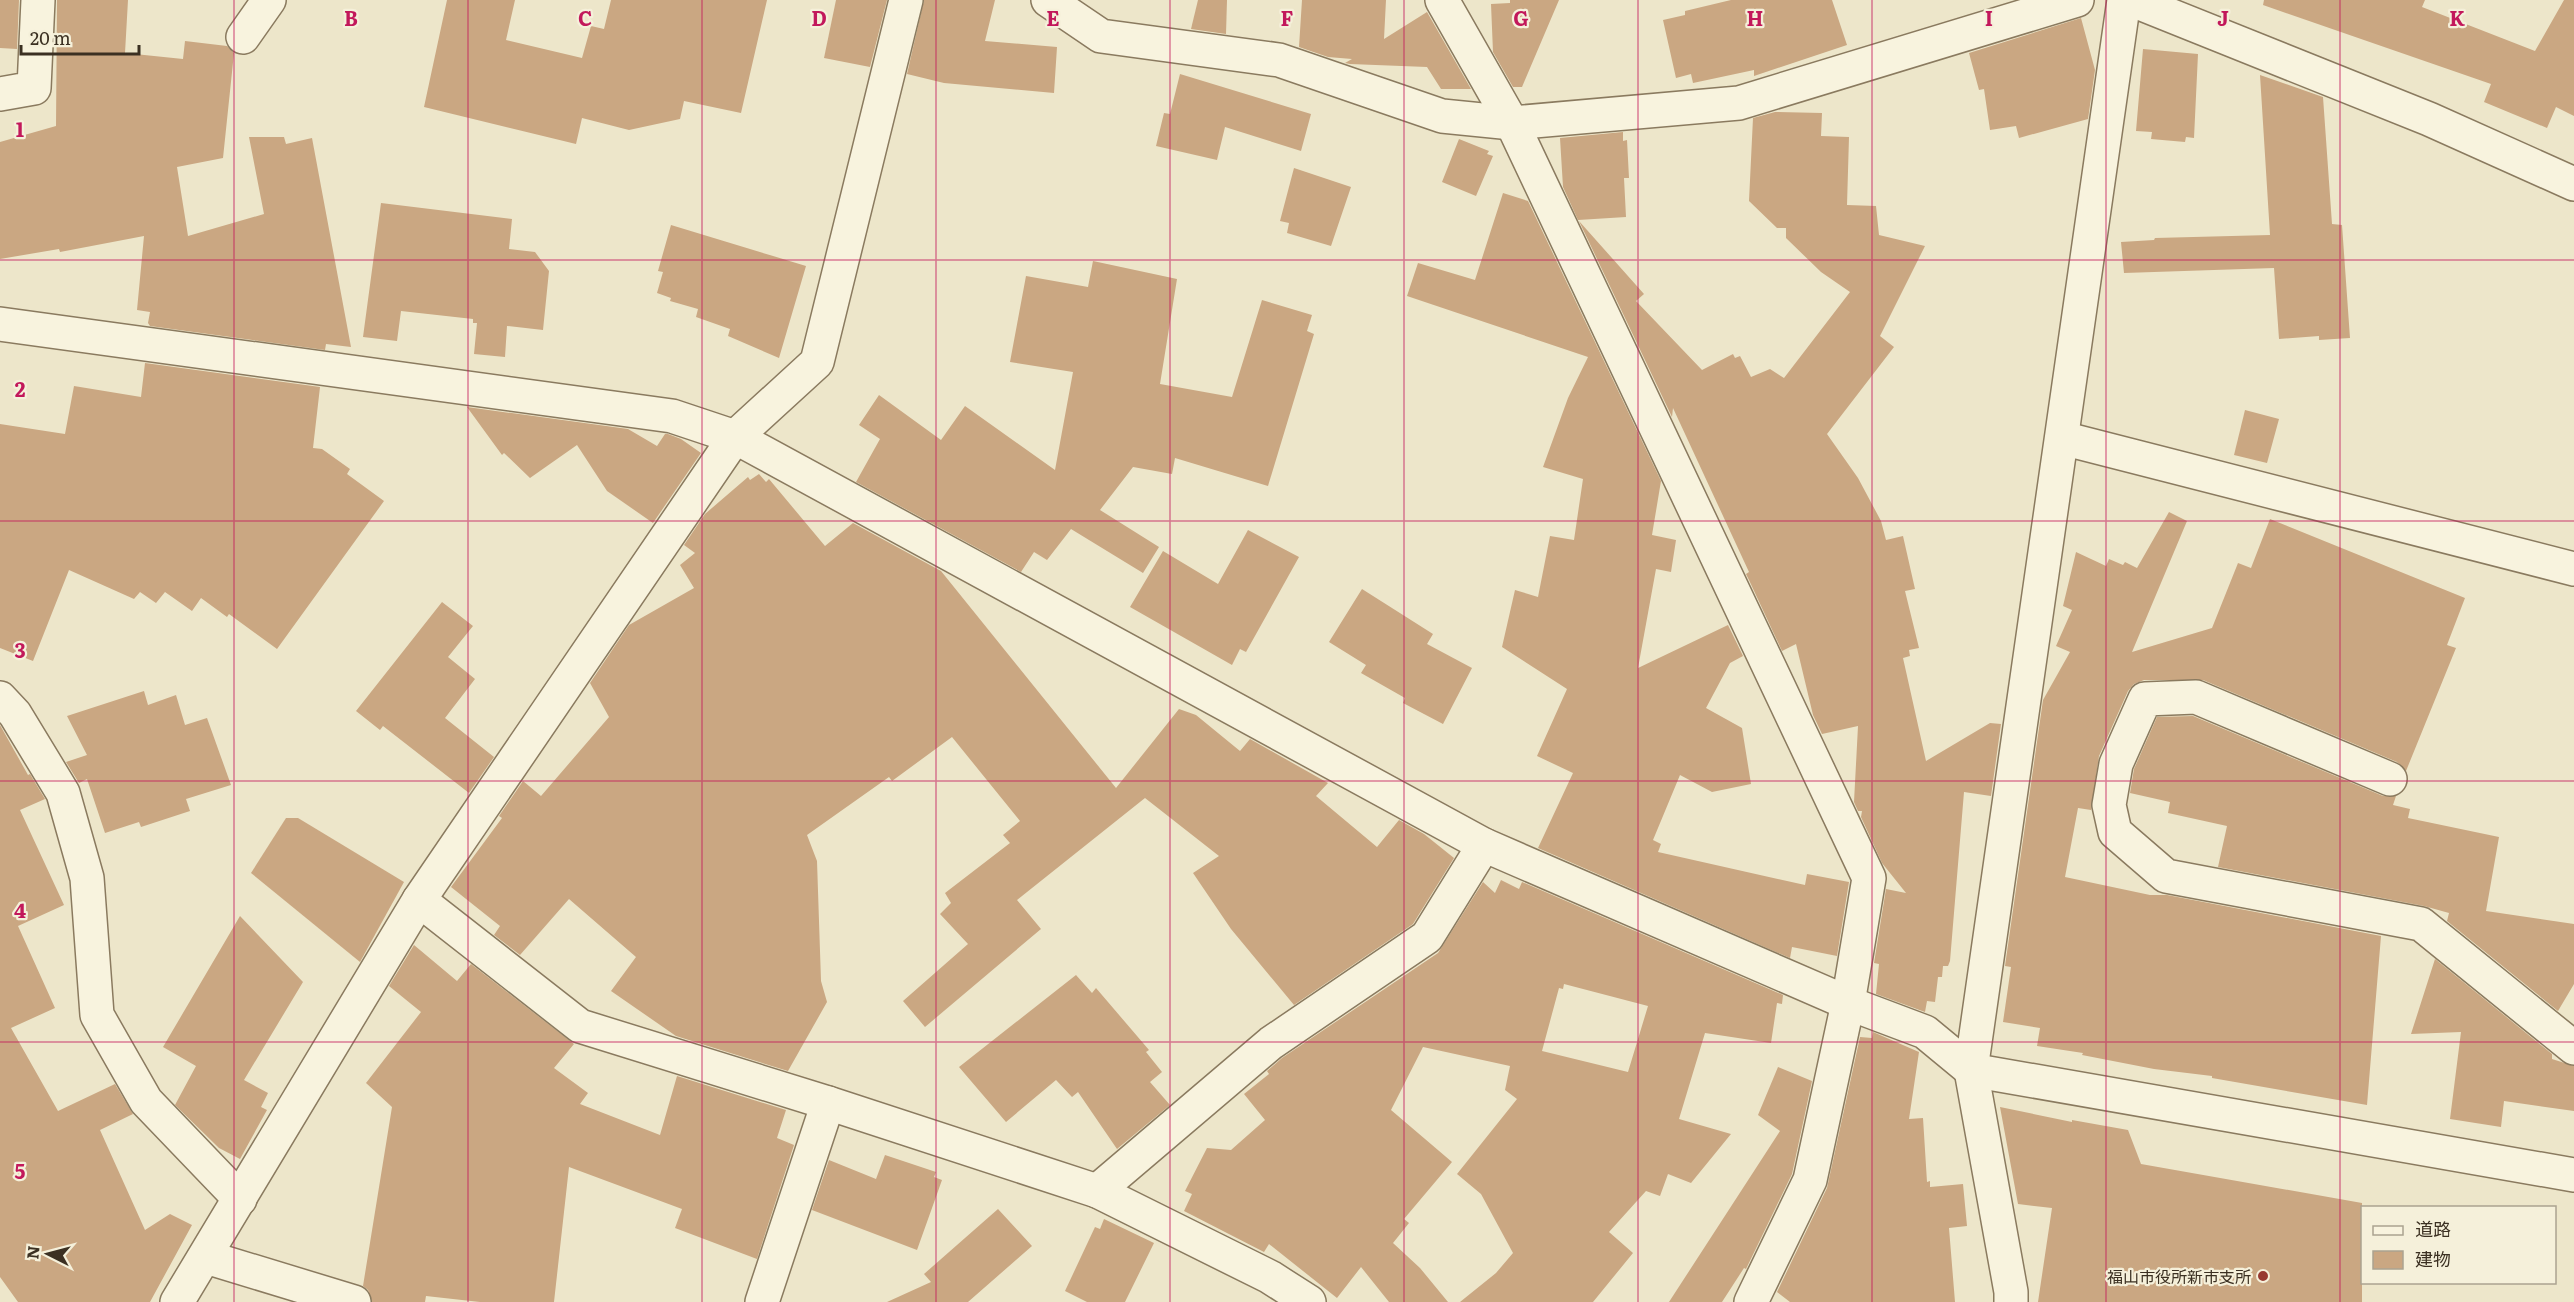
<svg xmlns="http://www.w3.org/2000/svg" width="2574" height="1302" font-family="Literata,'Noto Sans JP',serif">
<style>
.building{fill:#caa782;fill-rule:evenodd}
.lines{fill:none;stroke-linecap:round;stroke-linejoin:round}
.minor-casing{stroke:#8a7a5f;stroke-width:36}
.minor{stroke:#f8f3de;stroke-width:33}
.grid{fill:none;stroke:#c2185b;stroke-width:1.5;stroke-opacity:0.55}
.poi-dot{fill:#973a31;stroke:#f5f0da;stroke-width:2}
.labels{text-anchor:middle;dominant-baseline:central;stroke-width:4.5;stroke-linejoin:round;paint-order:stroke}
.poi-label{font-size:16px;fill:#3b3022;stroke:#f5f0da;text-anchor:end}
.grid-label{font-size:20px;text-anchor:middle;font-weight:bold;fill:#c2185b;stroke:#f5f0da;stroke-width:4.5;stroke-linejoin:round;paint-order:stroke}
</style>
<rect width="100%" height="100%" fill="#ede6ca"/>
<g class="building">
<path d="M0,0H19L17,49L0,48Z"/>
<path d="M57,0H128L125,53L183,59L185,41L227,46L234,53L223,158L177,167L188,236L264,214L249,137H284L286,144L312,138L351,347L326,344L325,350L150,326L148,323L150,312L137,310L144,236L60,252L59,249L0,259V142L56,126Z"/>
<path d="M447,0H515L506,40L582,58L591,26L604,29L611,0H767L741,113L684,101L680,119L629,130L582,118L576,144L424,107Z"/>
<path d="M836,0H887L870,67L824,58Z"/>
<path d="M924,0H995L985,41L1057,47L1054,93L944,83L907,74Z"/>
<path d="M1198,0H1227L1226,34L1191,29Z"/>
<path d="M1302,0H1386L1384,39L1427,12L1471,89H1441L1427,67L1350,64L1345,63L1352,59L1328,57L1299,47Z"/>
<path d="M1510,0H1559L1522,87H1513L1493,52L1491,4L1510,3Z"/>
<path d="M1731,0H1832L1847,45L1754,76V70L1693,83L1691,74L1676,78L1663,20L1685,15V11Z"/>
<path d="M2264,0H2425L2422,7L2535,51L2564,0H2574V116L2556,107L2547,128L2484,102L2491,84L2263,5Z"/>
<path d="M2081,18L2095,70L2088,119L2019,138L2016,126L1990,130L1984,89L1979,90L1969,53Z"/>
<path d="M2143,49L2198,54L2194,138L2186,137L2185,142L2151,139L2152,132L2136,131Z"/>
<path d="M1180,74L1311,114L1301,151L1225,127L1217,160L1156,146L1164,113L1170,114Z"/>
<path d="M2260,75L2323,97L2332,224L2342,225L2350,338L2319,340V336L2279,339L2274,268L2124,273L2121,242L2154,240L2155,238L2270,235Z"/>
<path d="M1775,112L1822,113L1821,136L1849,137L1847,205L1876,206L1879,235L1925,246L1880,336L1894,347L1827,434L1858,478L1881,521L1886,540L1903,536L1915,589L1905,591L1919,648L1909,650L1910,656L1903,658L1926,761L1990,723L2001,724L1991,796L1964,792L1950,961L1948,966H1943L1942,977H1938L1935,1002L1927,1001L1925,1012L1876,994L1879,964L1874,963L1886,889L1906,893L1882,863L1861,817L1862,811H1858L1854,802L1858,726L1822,734L1813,715L1796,644L1782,651L1749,580L1746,574L1749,572L1673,408L1672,417L1579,221L1644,294L1636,301L1702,370L1733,354L1735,358L1740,356L1751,377L1770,369L1784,378L1850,292L1821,272L1786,238V228H1777L1749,201L1753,118Z"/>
<path d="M1623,132V141L1627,140L1629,178H1624L1626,217L1578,220L1563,187L1560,138Z"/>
<path d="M1459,139L1489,151L1487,154L1493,156L1476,196L1442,182Z"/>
<path d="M1294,168L1351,187L1331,246L1287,233L1289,223L1280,221Z"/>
<path d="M1503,193L1528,201L1661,481L1652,535L1676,540L1671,572L1656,569L1638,668L1728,625L1743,656L1730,663L1706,708L1742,728L1751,784L1712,792L1680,775L1653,840L1661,844L1658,852L1805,885L1807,874L1849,882L1837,956L1792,947L1790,958L1538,848L1573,773L1537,756L1567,689L1502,647L1515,590L1538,597L1550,536L1574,540L1583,479L1543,467L1568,398L1588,357L1407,296L1418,263L1475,280Z"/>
<path d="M381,203L512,219L509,249L535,252L549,271L543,330L507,326L505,357L474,354L477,323H473V319L401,311L397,341L363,337Z"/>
<path d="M671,225L806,266L779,358L728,336L730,329L696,317L698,309L670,301L671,298L657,293L663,272L658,271Z"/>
<path d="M1093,261L1177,279L1160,384L1232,397L1262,300L1312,315L1307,331L1314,334L1268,486L1175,458L1172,474L1133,467L1100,510L1159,547L1143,573L1071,529L1047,560L1034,552L1021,572L856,482L880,439L859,425L879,395L941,440L965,406L1055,470L1073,372L1010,362L1026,276L1088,287Z"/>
<path d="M145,363L320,387L313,448L322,449L350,469L347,474L384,501L277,649L229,614L227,617L201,598L192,611L165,592L156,603L140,592L134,599L69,570L33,661L0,648V424L65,434L74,386L141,397Z"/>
<path d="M467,407L628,429L657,446L665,434H668L681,439L701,453L653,523L607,491L577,445L530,478L504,453L502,455Z"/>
<path d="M2245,410L2279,419L2267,463L2234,455Z"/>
<path d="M759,474L766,482L769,479L825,546L853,523L941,571L1116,788L1179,709L1196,715L1240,751L1250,739L1328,783L1316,796L1377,847L1399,820L1424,834L1454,858L1413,924L1294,1005L1231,929L1193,873L1219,856L1145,798L1017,900L1041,929L925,1027L903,1001L968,944L940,914L951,903L945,893L1010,843L1003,835L1020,821L952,737L892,781L889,777L807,835L817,861L821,981L827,1002L788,1071L676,1036L611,991L636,957L569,899L520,955L494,935L500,926L451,887L502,818L499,816L523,781L541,796L609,717L590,683L629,625L694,588L680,565L695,553L684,545L705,514L748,477L750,480Z"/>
<path d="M2169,512L2187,521L2132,652L2212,628L2238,563L2251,568L2270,519L2465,598L2447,645L2456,648L2406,771L2397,762L2203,680H2144L2134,684L2128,691L2099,756L2091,810L2078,808L2065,877L2150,895H2167L2381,936L2367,1105L2212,1078V1076L2154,1069L2082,1055L2083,1053L2037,1046L2040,1028L2003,1022L2011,967L2005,966L2043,700L2070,652L2056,646L2072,610L2063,606L2076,552L2106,566L2109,559L2123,565L2125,562L2137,568Z"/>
<path d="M1248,530L1299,557L1246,652L1240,649L1232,665L1130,607L1163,551L1218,584Z"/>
<path d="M1362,589L1433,634L1427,644L1472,668L1443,724L1403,703L1405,698L1361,673L1366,665L1329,642Z"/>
<path d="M442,602L473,626L448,657L475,679L445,718L494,757L469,793L383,726L380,730L356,711Z"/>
<path d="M144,691L148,705L176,695L185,725L207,718L231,785L186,799L190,811L141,827L139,822L105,833L87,779L79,783L66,762L87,755L67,716Z"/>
<path d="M2193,716L2383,796H2396L2393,805L2410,809L2408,818L2499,837L2486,911L2574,924V984L2558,1011L2447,921L2449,913L2424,906L2218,867L2227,826L2168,813L2170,802L2130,793L2134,769L2157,717Z"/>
<path d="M0,725L28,775L30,774L45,799L20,810L64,905L18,926L55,1008L11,1028L58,1111L115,1084L133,1114L100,1130L145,1230L170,1214L192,1225L150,1302H18L0,1277Z"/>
<path d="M286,818H298L404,882L360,962L251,873Z"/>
<path d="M1501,880L1519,889L1522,882L1783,995L1782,1004L1777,1003L1771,1043L1705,1033L1679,1119L1731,1134L1691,1183L1668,1174L1660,1196L1646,1191L1609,1232L1633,1253L1593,1302H1460L1496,1273L1513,1253L1481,1194L1457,1174L1517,1099L1505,1090L1510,1066L1423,1047L1391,1110L1452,1162L1404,1219L1409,1223L1393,1243L1420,1268L1448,1302H1389L1361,1267L1337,1298L1269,1244L1264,1252L1184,1211L1192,1194L1185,1191L1207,1148L1231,1150L1265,1120L1244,1094L1269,1074L1267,1071L1282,1058L1438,953L1483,882L1495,893ZM1564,984L1648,1006L1628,1072L1542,1051L1559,988L1563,989Z"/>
<path d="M240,916L303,982L244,1080L268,1093L261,1107L267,1110L240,1159L219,1148L175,1105L196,1066L163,1047Z"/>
<path d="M414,945L457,981L471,964L574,1044L554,1068L588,1093L580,1104L660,1135L677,1076L786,1110L777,1138L794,1145L757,1259L675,1228L682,1209L569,1167L554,1302H480L426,1296L425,1302H372L368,1290L363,1286L392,1107L366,1083L421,1012L389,986Z"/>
<path d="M2435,959L2552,1054V1059L2574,1066V1111L2504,1101L2501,1127L2450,1119L2461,1032L2411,1034Z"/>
<path d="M1076,975L1092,993L1096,988L1149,1050L1146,1052L1162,1072L1150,1082L1170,1105L1117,1149L1078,1092L1072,1097L1056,1080L1006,1122L959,1067Z"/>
<path d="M1873,1032L1919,1052L1909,1119L1923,1118L1927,1182L1930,1181V1187L1963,1184L1967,1226L1949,1228L1955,1302H1790L1777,1292L1827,1188L1860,1037L1872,1038Z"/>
<path d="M1778,1067L1812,1081L1792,1174L1746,1269L1744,1268L1722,1302H1669L1780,1131L1758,1115Z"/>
<path d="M2000,1107L2072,1122V1120L2128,1130L2141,1164L2362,1203V1302H2038L2052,1208L2018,1204Z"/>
<path d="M885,1155L936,1172L934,1177L942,1180L917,1250L812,1210L829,1160L876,1179Z"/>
<path d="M998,1209L1032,1246L968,1302H887L931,1282L924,1274Z"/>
<path d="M1104,1219L1154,1243L1125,1302H1087L1065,1291L1095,1227L1100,1229Z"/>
</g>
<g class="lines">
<defs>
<g id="minor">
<path d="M1048,0L1101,36L1279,60L1442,116L1512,123L1739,103L2077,0"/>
<path d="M1442,0L1512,123L1869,878L1848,1003L1810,1180L1751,1302"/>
<path d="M2132,0L2429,119L2574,184"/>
<path d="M243,37L269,0"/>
<path d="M0,94L34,88L38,0"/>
<path d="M0,324L672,416L735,437L1484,845L1848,1003L1925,1032L1971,1070L2574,1175"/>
<path d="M2062,438L2574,569"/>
<path d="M0,698L15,714L63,793L87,878L97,1015L146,1101L240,1199"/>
<path d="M2390,779L2196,697L2145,699L2116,764L2109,805L2115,832L2166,876L2421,924L2574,1048"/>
<path d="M419,900L580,1026L828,1103L1097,1191L1270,1277L1309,1302"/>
<path d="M1097,1191L1271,1043L1427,937L1484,845"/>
<path d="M206,1257L354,1302"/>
<path d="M177,1302L419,900L735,437L817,362L906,0"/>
<path d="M762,1302L828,1103"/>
<path d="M2011,1302V1292L1971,1070L2124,0"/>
</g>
</defs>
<use href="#minor" class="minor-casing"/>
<use href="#minor" class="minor"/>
</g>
<path class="grid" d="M234,0V1302M468,0V1302M702,0V1302M936,0V1302M1170,0V1302M1404,0V1302M1638,0V1302M1872,0V1302M2106,0V1302M2340,0V1302M0,260H2574M0,521H2574M0,781H2574M0,1042H2574"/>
<circle class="poi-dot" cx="2263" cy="1276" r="6"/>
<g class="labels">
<g class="poi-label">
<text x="2251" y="1276">福山市役所新市支所</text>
</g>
</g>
<g class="grid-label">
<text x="351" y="26">B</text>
<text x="585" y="26">C</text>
<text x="819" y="26">D</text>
<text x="1053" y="26">E</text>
<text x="1287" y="26">F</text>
<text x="1521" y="26">G</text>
<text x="1755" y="26">H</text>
<text x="1989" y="26">I</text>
<text x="2223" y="26">J</text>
<text x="2457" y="26">K</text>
<text x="20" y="137">1</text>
<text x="20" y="397">2</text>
<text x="20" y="658">3</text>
<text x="20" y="918">4</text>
<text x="20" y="1179">5</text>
</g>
<rect x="2361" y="1206" width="195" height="78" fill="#f5f0da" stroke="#aba390" stroke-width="1.5"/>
<rect x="2373" y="1226" width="30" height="9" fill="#f8f3de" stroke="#aba390" stroke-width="1.5"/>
<text x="2415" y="1236" font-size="18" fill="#3b3022">道路</text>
<rect x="2373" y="1251" width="30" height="18" fill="#caa782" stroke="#aba390" stroke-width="1.5"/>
<text x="2415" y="1266" font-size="18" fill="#3b3022">建物</text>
<g transform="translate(48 1254) rotate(276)" stroke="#f5f0da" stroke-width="4.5" paint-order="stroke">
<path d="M0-4.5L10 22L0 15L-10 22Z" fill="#3b3022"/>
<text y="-9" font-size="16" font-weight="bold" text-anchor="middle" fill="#3b3022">N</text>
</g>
<path d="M21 45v9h118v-9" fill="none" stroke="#3b3022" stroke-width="3"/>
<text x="30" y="45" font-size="18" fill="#3b3022" stroke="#f5f0da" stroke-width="4.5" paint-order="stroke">20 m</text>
</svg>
